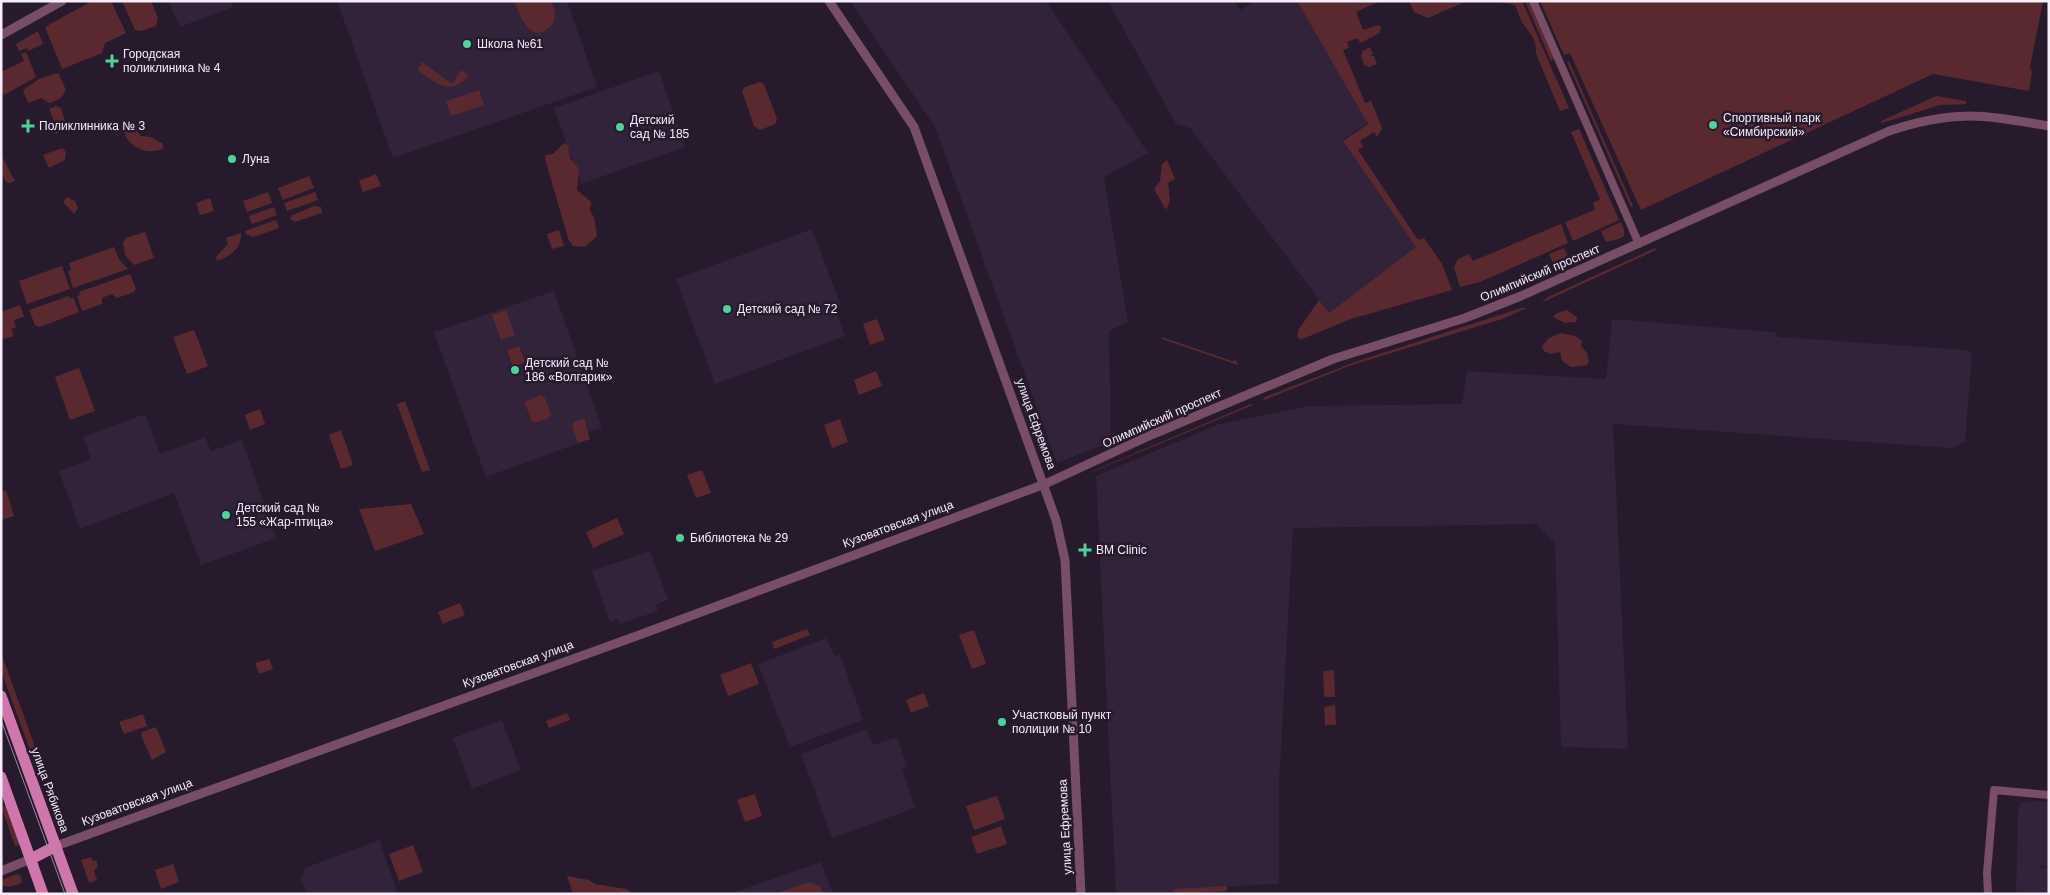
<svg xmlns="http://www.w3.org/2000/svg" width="2050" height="895" font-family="Helvetica,sans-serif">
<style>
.built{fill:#32223a}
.green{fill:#5a292f}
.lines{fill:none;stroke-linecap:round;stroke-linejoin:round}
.minor{stroke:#784d66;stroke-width:8}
.tertiary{stroke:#784d66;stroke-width:9}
.primary{stroke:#cf77ac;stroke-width:11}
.tram{stroke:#948999;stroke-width:1}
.poi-dot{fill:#4bd49b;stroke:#271a2d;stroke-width:2}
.labels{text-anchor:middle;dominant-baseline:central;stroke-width:5;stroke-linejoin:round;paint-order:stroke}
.poi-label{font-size:12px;fill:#f6edfb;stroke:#271a2d;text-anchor:start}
.street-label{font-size:12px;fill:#f6edfb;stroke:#271a2d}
</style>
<rect width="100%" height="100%" fill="#271a2d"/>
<g class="built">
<path d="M168,1H231L233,7L180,27Z"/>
<path d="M337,1H567L597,87L393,158Z"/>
<path d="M850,1H1046L1148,153L1104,177L1128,322L1109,331L1111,442L1057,463L935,127Z"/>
<path d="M1108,1H1234L1240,10L1255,1H1297L1368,123L1342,140L1416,247L1329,313L1190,128L1176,124Z"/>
<path d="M659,71L685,147L581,184L554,108Z"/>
<path d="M812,229L841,306L836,311L845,336L715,384L676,279Z"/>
<path d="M554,291L602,428L588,432L590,439L486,477L434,332Z"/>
<path d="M1612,319L1774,332L1779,337L1967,350L1972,355L1965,442L1951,448L1613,424L1628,749L1561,747L1555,543L1536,524L1293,528L1279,785V884L1174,889V894H1116L1096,476L1219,424L1309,406L1462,404L1467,371L1606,379Z"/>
<path d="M145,414L160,454L205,437L211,451L242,440L276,538L201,565L174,493L80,529L59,471L91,459L83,437Z"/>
<path d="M650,551L668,600L656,605L658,611L620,624L618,619L610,622L592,571Z"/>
<path d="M826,638L835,656L840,654L863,720L790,747L758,664Z"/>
<path d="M502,720L521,770L472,789L453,738Z"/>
<path d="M867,729L873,745L897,737L907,767L902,769L915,808L832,838L801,754Z"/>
<path d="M2037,801L2049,802V865L2038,868L2037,875L2038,869L2049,866V894H2016L2018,810L2020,807V803Z"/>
<path d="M379,840L398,894H307L301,879L305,868Z"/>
<path d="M821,862L833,894H730Z"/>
</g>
<g class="green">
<path d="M92,1H111L126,33L105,43L102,53L62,69L45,27Z"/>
<path d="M122,1H151L158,18L156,26L141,31L135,30Z"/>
<path d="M514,1H551L555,12L554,22C533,49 521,19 514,1Z"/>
<path d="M1297,1H1380L1356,12L1363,30L1378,25L1381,27L1380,33L1360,43L1358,38L1347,42L1349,48L1343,50L1365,103L1371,101L1382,128L1377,137L1374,132L1360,141L1363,146L1358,150L1418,240L1424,238L1442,264L1452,290L1351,319L1300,340L1297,336L1299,329L1319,300L1329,313L1416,247L1343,141L1368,124Z"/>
<path d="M1409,1H1467L1428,18L1414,12Z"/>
<path d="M1495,1H1522L1569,108L1560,111L1536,54C1537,40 1531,35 1524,25C1520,20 1518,11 1515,5Z"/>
<path d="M1525,1L1530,4L1554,59L1551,61Z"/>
<path d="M1540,1H2043L2030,67L2032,72L2029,91L1933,74L1641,210L1570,53L1564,55Z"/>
<path d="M38,31L43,44L28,51L27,48L19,51L16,44Z"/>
<path d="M1370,47L1373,54L1370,56H1374L1377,64L1369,67L1364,65L1361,56L1363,51Z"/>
<path d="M26,52L36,77L4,95L1,89V72L24,61L21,54Z"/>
<path d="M1569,61L1633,206L1631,207L1567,62Z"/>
<path d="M422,62L452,84L461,70L469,76C448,97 437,83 417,70Z"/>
<path d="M56,73L59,74L66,90L61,98L50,103L41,98L28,103L23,90L39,79Z"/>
<path d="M760,82L764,84L777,119L775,124L760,130L754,126L742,91L745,87Z"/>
<path d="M479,90L484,105L451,116L446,101Z"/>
<path d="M1936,96L1966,101V104L1940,105L1882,123L1881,121Z"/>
<path d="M56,106L61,108L67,127L56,134L54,131L57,129L49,109Z"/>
<path d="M128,119L141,136L151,137L162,143L164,148C146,158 120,144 124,121Z"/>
<path d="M1579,129L1619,220L1573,241L1565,222L1595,210L1593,203L1600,199L1571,132Z"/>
<path d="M564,143L568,145L570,158L579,169L577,190L591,202L590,211L594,217L597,236L585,247L573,246L569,241L545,159L546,155L553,154Z"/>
<path d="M62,148L66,152L65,160L49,168L43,155Z"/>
<path d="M3,158L15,181L9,183L6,182L1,171V159Z"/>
<path d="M1167,160L1175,179L1168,183L1170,201L1166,210L1154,189L1160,181L1162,164Z"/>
<path d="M376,174L381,186L363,192L359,181Z"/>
<path d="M309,176L314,188L283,200L278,188Z"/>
<path d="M268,192L272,203L247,212L243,201Z"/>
<path d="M315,192L318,200L287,211L284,203Z"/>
<path d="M67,197L75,201L78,208L74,214L63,202Z"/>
<path d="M210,198L214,211L200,215L196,203Z"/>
<path d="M314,206L321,207L322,213L295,222L290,219L292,215Z"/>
<path d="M274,207L277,215L252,224L249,216Z"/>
<path d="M276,220L279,228L253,237L246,234L245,231Z"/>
<path d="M1621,222L1624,230V236L1619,239L1606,242L1601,231Z"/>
<path d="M1561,224L1568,243L1480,282L1460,287L1454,267L1458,259L1469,254L1473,261Z"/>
<path d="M559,230L564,246L552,249L547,234Z"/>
<path d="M145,232L154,258L134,265L125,255L123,243L126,238Z"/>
<path d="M241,233C242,248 231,256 217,261L216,257L228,244L226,238Z"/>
<path d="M114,247L119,259L128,269L73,288L68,271L71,270L69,263Z"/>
<path d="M1564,248L1569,259L1556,269L1549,254Z"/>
<path d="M1655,248L1656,250L1541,303L1548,297Z"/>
<path d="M62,266L70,289L27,304L19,281Z"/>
<path d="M130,274L136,289L134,292L117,298L112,294L102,298V304L82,311L77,296L80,295L79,292Z"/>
<path d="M69,296L70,299L73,297L79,312L40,327L35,325L29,310Z"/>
<path d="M20,305L24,317L14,320L16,327L11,329L14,336L1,340V312Z"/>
<path d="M1521,308H1527L1502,319L1349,366L1262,401L1265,397L1355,362Z"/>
<path d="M506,310L515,335L501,340L492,315Z"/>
<path d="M1567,310L1577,317L1576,322L1565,323L1553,317L1557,313Z"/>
<path d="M877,319L885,340L870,345L863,324Z"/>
<path d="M194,330L208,366L187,374L173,337Z"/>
<path d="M1561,333L1575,336L1582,341L1581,346L1587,353L1589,362L1587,365L1571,367L1562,361L1560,352L1550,354L1544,351L1542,346L1549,338Z"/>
<path d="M1162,337L1232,361L1236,360L1238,365L1162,339Z"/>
<path d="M519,346L525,362L513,367L507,350Z"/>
<path d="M79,368L95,411L70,420L55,377Z"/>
<path d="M876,371L882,386L859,395L854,380Z"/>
<path d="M540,395L545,398L551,415L547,419L533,423L524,402Z"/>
<path d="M405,401L430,470L422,472L397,404Z"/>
<path d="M1251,404L1253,405L1092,472L1095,470Z"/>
<path d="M260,409L265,424L250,430L245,415Z"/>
<path d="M584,418L590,439L578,443L572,426L574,422Z"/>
<path d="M840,419L848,442L832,448L824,425Z"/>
<path d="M341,430L353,465L341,469L329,435Z"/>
<path d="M702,470L711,493L696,498L687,475Z"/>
<path d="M6,490L14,516L1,520V492Z"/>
<path d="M411,504L424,534L375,551L359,509Z"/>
<path d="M617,518L624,534L593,548L586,532Z"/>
<path d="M460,603L465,615L443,624L438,612Z"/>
<path d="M807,629L810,635L774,649L772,642Z"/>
<path d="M974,630L986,664L972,669L959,635Z"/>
<path d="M1,653L34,744L33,749L30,750L1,671Z"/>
<path d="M269,659L273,669L259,674L255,663Z"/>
<path d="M751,663L759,684L728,696L720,675Z"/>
<path d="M1334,670L1335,697H1326L1324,695L1323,671Z"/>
<path d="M924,693L929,706L911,713L906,700Z"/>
<path d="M1335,705L1336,725H1325L1324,707Z"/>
<path d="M567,713L570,720L549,728L546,721Z"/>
<path d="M143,714L147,726L124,734L119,722Z"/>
<path d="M155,727L157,729L166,752L152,760L141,735L142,732Z"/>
<path d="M755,794L762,816L745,822L737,800Z"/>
<path d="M997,796L1005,819L974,830L966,806Z"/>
<path d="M1,806L7,807L20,845L15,846Z"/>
<path d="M1001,826L1007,844L977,854L971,837Z"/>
<path d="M413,845L423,872L399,881L389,854Z"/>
<path d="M91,857L93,861L96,860L98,866L94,871L97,880L89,883L81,860Z"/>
<path d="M173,864L179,882L161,889L155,870Z"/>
<path d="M17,874L21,876L22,883L9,887L1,885L4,879Z"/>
<path d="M567,876L589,880L595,884L626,889L633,894H573Z"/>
<path d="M809,882L819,886L824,894H774Z"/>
<path d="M1227,886V891L1174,894V889Z"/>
</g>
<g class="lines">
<g class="minor">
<path d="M1533,1L1639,244"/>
<path d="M1988,894L1987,873L1994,790L2049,795"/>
</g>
<g class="tertiary">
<path d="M829,1L914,127L1056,520L1065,560L1081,894"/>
<path d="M1,35L62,1"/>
<path d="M56,846L642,634L1045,484L1151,435L1333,359L1465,318L1521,296L1889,131C1954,109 1983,115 2049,126"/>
<path d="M1,871L31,859"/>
</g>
<g class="primary">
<path d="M1,696L73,894"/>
<path d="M1,777L43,894"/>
<path d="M31,859L56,846"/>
</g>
<path class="tram" d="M1,720L65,894"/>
</g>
<g class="poi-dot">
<circle cx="467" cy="44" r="5"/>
<path d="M109.5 53.5h5v5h5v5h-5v5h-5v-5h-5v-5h5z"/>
<circle cx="1713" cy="125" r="5"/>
<path d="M25.5 118.5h5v5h5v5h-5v5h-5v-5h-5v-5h5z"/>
<circle cx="620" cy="127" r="5"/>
<circle cx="232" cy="159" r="5"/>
<circle cx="727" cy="309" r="5"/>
<circle cx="515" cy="370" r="5"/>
<circle cx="226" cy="515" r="5"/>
<circle cx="680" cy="538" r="5"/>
<path d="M1082.5 542.5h5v5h5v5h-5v5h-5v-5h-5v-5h5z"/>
<circle cx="1002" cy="722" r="5"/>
</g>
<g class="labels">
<g class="poi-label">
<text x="477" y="44">Школа №61</text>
<text x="123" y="54">Городская<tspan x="123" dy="14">поликлиника № 4</tspan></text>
<text x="1723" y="118">Спортивный парк<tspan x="1723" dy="14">«Симбирский»</tspan></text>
<text x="630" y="120">Детский<tspan x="630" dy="14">сад № 185</tspan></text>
<text x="39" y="126">Поликлинника № 3</text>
<text x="242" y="159">Луна</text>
<text x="737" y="309">Детский сад № 72</text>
<text x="525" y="363">Детский сад №<tspan x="525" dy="14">186 «Волгарик»</tspan></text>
<text x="236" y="508">Детский сад №<tspan x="236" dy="14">155 «Жар-птица»</tspan></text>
<text x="690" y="538">Библиотека № 29</text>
<text x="1096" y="550">BM Clinic</text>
<text x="1012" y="715">Участковый пункт<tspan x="1012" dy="14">полиции № 10</tspan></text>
</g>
<g class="street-label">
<text transform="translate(1540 273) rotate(-23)">Олимпийский проспект</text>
<text transform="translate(1162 418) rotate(-24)">Олимпийский проспект</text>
<text transform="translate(1036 424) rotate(70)">улица Ефремова</text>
<text transform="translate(898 524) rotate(-20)">Кузоватовская улица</text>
<text transform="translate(518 664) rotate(-20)">Кузоватовская улица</text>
<text transform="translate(50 790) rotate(70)">улица Рябикова</text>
<text transform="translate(137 802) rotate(-20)">Кузоватовская улица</text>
<text transform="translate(1065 827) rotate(-93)">улица Ефремова</text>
</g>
</g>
<rect width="2050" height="895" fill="none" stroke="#f6edfb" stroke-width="5"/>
</svg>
